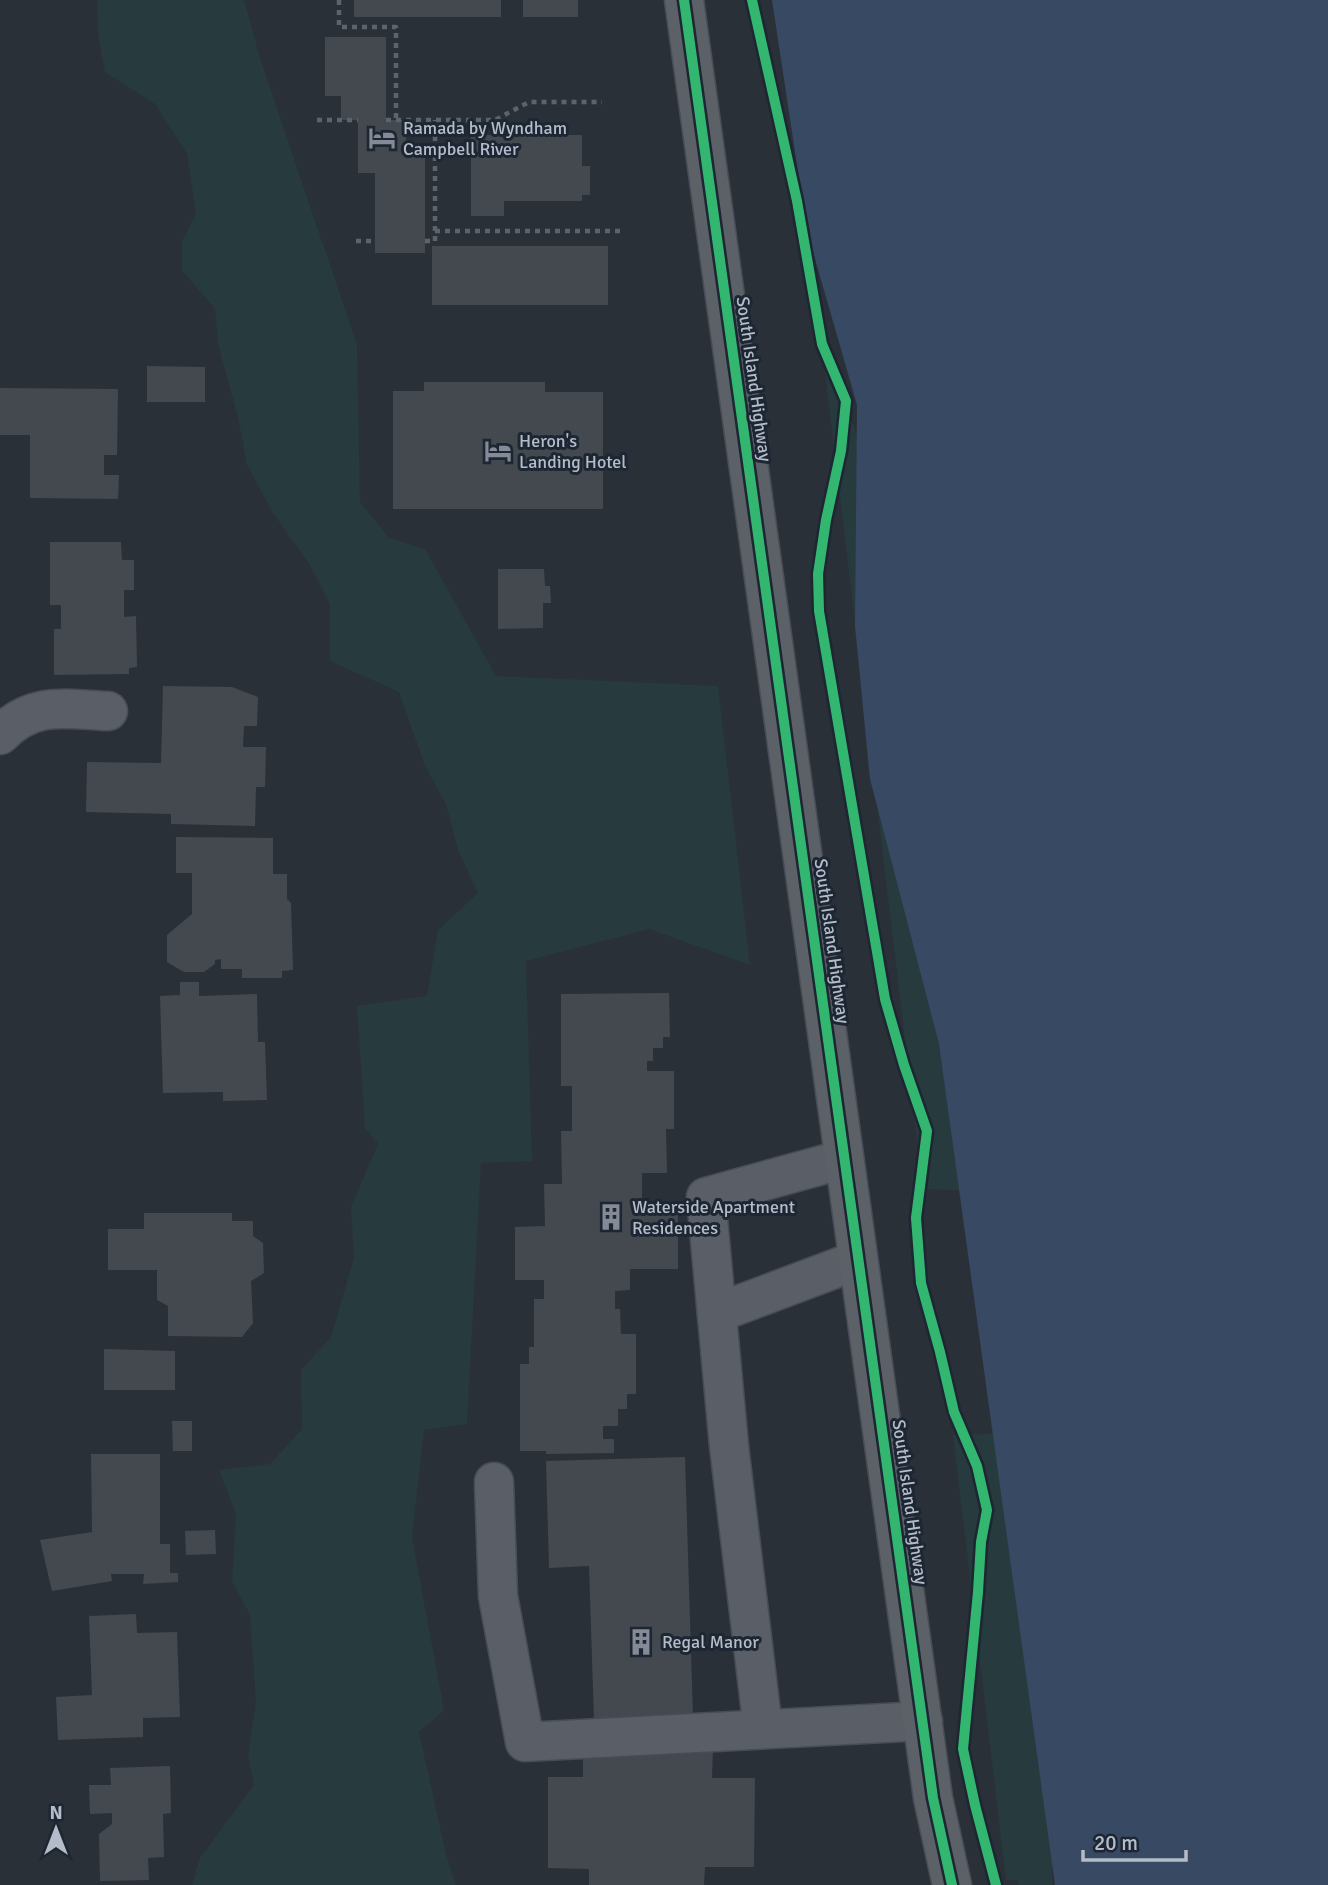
<svg xmlns="http://www.w3.org/2000/svg" width="1328" height="1885" font-family="Signika,sans-serif">
<style>
.green{fill:#273a3e}
.water{fill:#384963}
.building{fill:#444950}
.lines{fill:none;stroke-linecap:round;stroke-linejoin:round}
.minor-casing{stroke:#484c53;stroke-width:41}
.major-casing{stroke:#484c55;stroke-width:41}
.path{stroke:#5d636a;stroke-width:4.5;stroke-dasharray:5 5;stroke-linecap:butt}
.minor{stroke:#5a5e66;stroke-width:38}
.major{stroke:#5c6168;stroke-width:38}
.cycleway-casing{stroke:#1d2633;stroke-width:15}
.cycleway{stroke:#33b770;stroke-width:10}
.labels{text-anchor:middle;dominant-baseline:central;stroke-width:6;stroke-linejoin:round;paint-order:stroke}
.poi-label{font-size:18px;fill:#b4bcc9;stroke:#1d2633;text-anchor:start}
.street-label{font-size:18px;fill:#b4bcc9;stroke:#1d2633}
</style>
<rect width="100%" height="100%" fill="#2a3038"/>
<g class="green">
<path d="M97,0H244L261,61L357,345L360,502L389,538L425,549L496,676L718,686L750,965L649,929L526,961L532,1161L481,1163L467,1424L424,1430L412,1537L444,1710L419,1732L446,1854L456,1885H192L200,1858L254,1785L248,1755L256,1701L250,1615L232,1581L236,1514L219,1470L270,1464L302,1429L301,1370L331,1337L354,1258L351,1207L378,1144L365,1128L357,1006L427,996L438,930L478,893L458,850L446,804L425,766L399,692L330,661V604L310,565L273,513L247,465L238,417L218,344L215,309L182,270V242L196,213L187,154L155,104L105,72L98,33Z"/>
<path d="M818,313L856,433L866,477L1008,1192L923,1189Z"/>
<path d="M1022,1433L1052,1830V1885H1019L1017,1880H1006L953,1435Z"/>
</g>
<path class="water" d="M772,0H1328V1885H1055L939,1044L870,779L855,626L857,405L807,231Z"/>
<g class="building">
<rect x="354" y="0" width="147" height="17"/>
<rect x="523" y="0" width="55" height="17"/>
<path d="M325,37H386V120H406V156H425V253H375V173H358V120H341V96H325Z"/>
<path d="M471,135H582V166H590V195H582V201H504V216H471Z"/>
<rect x="432" y="246" width="176" height="59"/>
<path d="M147,366L205,367V402H147Z"/>
<path d="M424,382H545V392H603V509H393V391H424Z"/>
<path d="M0,388L118,389L117,455H104V475H119L118,499L30,498V435H0Z"/>
<path d="M50,542H121L122,560H134V590H124V617L136,616L137,667L129,668V674L54,675V629H61V605H50Z"/>
<path d="M498,569H544L545,586H550L551,603H543V628L498,629Z"/>
<path d="M163,686L232,687L258,697L257,726H244L243,747H266L265,787H256L255,826L171,824V814L86,812L87,762L161,763Z"/>
<path d="M176,837L273,838V874H287V899L291,903L293,970L282,971V978H242V969H221V959L215,960V964L204,972H184L167,962V935L192,914V873H176Z"/>
<path d="M180,982H199V996L257,994L258,1042H265L267,1100L223,1101V1092L163,1093L160,996L180,995Z"/>
<path d="M669,993L670,1037H663V1048H653V1061H647V1071H674V1129H666L667,1173H642V1209H678V1269H630V1290L615,1291V1309H620L621,1334H636V1394H627V1409H618V1426H603V1439H614V1453L546,1454V1451H520V1364H529V1347H534V1299H544V1280H515V1227L545,1226L544,1184H562L561,1131H572V1086H561V994Z"/>
<path d="M144,1213H232V1221H253V1236L263,1243L264,1273L251,1281L253,1323L242,1337L168,1336V1306L157,1300V1270H108V1229H144Z"/>
<path d="M104,1349L175,1351V1390H104Z"/>
<path d="M172,1421H192V1451H173Z"/>
<path d="M91,1454H160V1544H170V1573H178V1582L143,1584L144,1574H111L112,1581L52,1591L40,1540L92,1532Z"/>
<path d="M685,1457L693,1717L594,1720L589,1566L549,1568L546,1461Z"/>
<path d="M215,1530L216,1554L186,1555L185,1531Z"/>
<path d="M136,1614L137,1633L177,1632L180,1717L143,1718V1737L58,1740L56,1697L92,1695L89,1616Z"/>
<path d="M583,1747L713,1748L712,1778H755L754,1867H705L704,1885H589V1869L548,1868V1777H583Z"/>
<path d="M170,1766L171,1813L163,1814L164,1857L148,1858L149,1880L100,1881L99,1834L112,1824V1813L90,1814L89,1785H111L110,1768Z"/>
</g>
<g class="lines">
<defs>
<g id="minor">
<path d="M0,735C33,701 64,709 108,711"/>
<path d="M717,1313L858,1260"/>
<path d="M494,1482L498,1596L525,1742L923,1721"/>
<path d="M763,1729L729,1446L706,1197L844,1159"/>
</g>
<path id="major" d="M684,0L933,1798L952,1885"/>
</defs>
<use href="#minor" class="minor-casing"/>
<use href="#major" class="major-casing"/>
<g class="path">
<path d="M339,0V27H396V120"/>
<path d="M317,120H358"/>
<path d="M386,120H495L529,102H602"/>
<path d="M435,231H620"/>
<path d="M356,241H375"/>
<path d="M425,241H435V120"/>
</g>
<use href="#minor" class="minor"/>
<use href="#major" class="major"/>
<defs>
<g id="cycleway">
<path d="M684,0L933,1798L952,1885"/>
<path d="M752,0L797,201L822,344L846,401L841,451L826,520L818,574L819,611L885,999L904,1065L927,1131L916,1218L921,1283L940,1352L954,1412L977,1466L987,1510L981,1542L978,1592L963,1749L975,1805L996,1885"/>
</g>
</defs>
<use href="#cycleway" class="cycleway-casing"/>
<use href="#cycleway" class="cycleway"/>
</g>
<defs>
<symbol id="hotel-bare" viewBox="-9 -9 18 18"><path d="M-6-4.5h1.5V1H6V5H4.5V3h-9V5H-6ZM-4 0a1.8 1.8 0 1 1 3.6 0ZM.5 0V-2.5h3Q6-2.5 6 0Z" fill="#848b96" stroke="#1d2633" stroke-width="2.5" paint-order="stroke"/></symbol>
<symbol id="building-bare" viewBox="-9 -9 18 18"><path d="M-4-6H4V6H1V3H-1V6H-4ZM-2.5-4.3h1.7v1.8h-1.7ZM.8-4.3h1.7v1.8H.8ZM-2.5-1h1.7V.8h-1.7ZM.8-1h1.7V.8H.8Z" fill="#848b96" stroke="#1d2633" stroke-width="2.5" paint-order="stroke"/></symbol>
</defs>
<g fill-rule="evenodd">
<use href="#hotel-bare" x="363" y="119" width="38" height="38"/>
<use href="#hotel-bare" x="479" y="432" width="38" height="38"/>
<use href="#building-bare" x="592" y="1198" width="38" height="38"/>
<use href="#building-bare" x="622" y="1623" width="38" height="38"/>
</g>
<g class="labels">
<g class="poi-label">
<text x="403" y="128">Ramada by Wyndham<tspan x="403" dy="21">Campbell River</tspan></text>
<text x="519" y="441">Heron's<tspan x="519" dy="21">Landing Hotel</tspan></text>
<text x="632" y="1207">Waterside Apartment<tspan x="632" dy="21">Residences</tspan></text>
<text x="662" y="1642">Regal Manor</text>
</g>
<g class="street-label">
<text transform="translate(754 379) rotate(82)">South Island Highway</text>
<text transform="translate(832 941) rotate(82)">South Island Highway</text>
<text transform="translate(910 1502) rotate(82)">South Island Highway</text>
</g>
</g>
<g transform="translate(56 1829)" stroke="#1d2633" stroke-width="5" paint-order="stroke">
<path d="M0-5L12 26L0 18L-12 26Z" fill="#b4bcc9"/>
<text y="-10" font-size="19" font-weight="bold" text-anchor="middle" fill="#b4bcc9">N</text>
</g>
<path d="M1083 1850v10h103v-10" fill="none" stroke="#b4bcc9" stroke-width="3.5"/>
<text x="1094" y="1850" font-size="21" fill="#b4bcc9" stroke="#1d2633" stroke-width="5" paint-order="stroke">20 m</text>
</svg>
